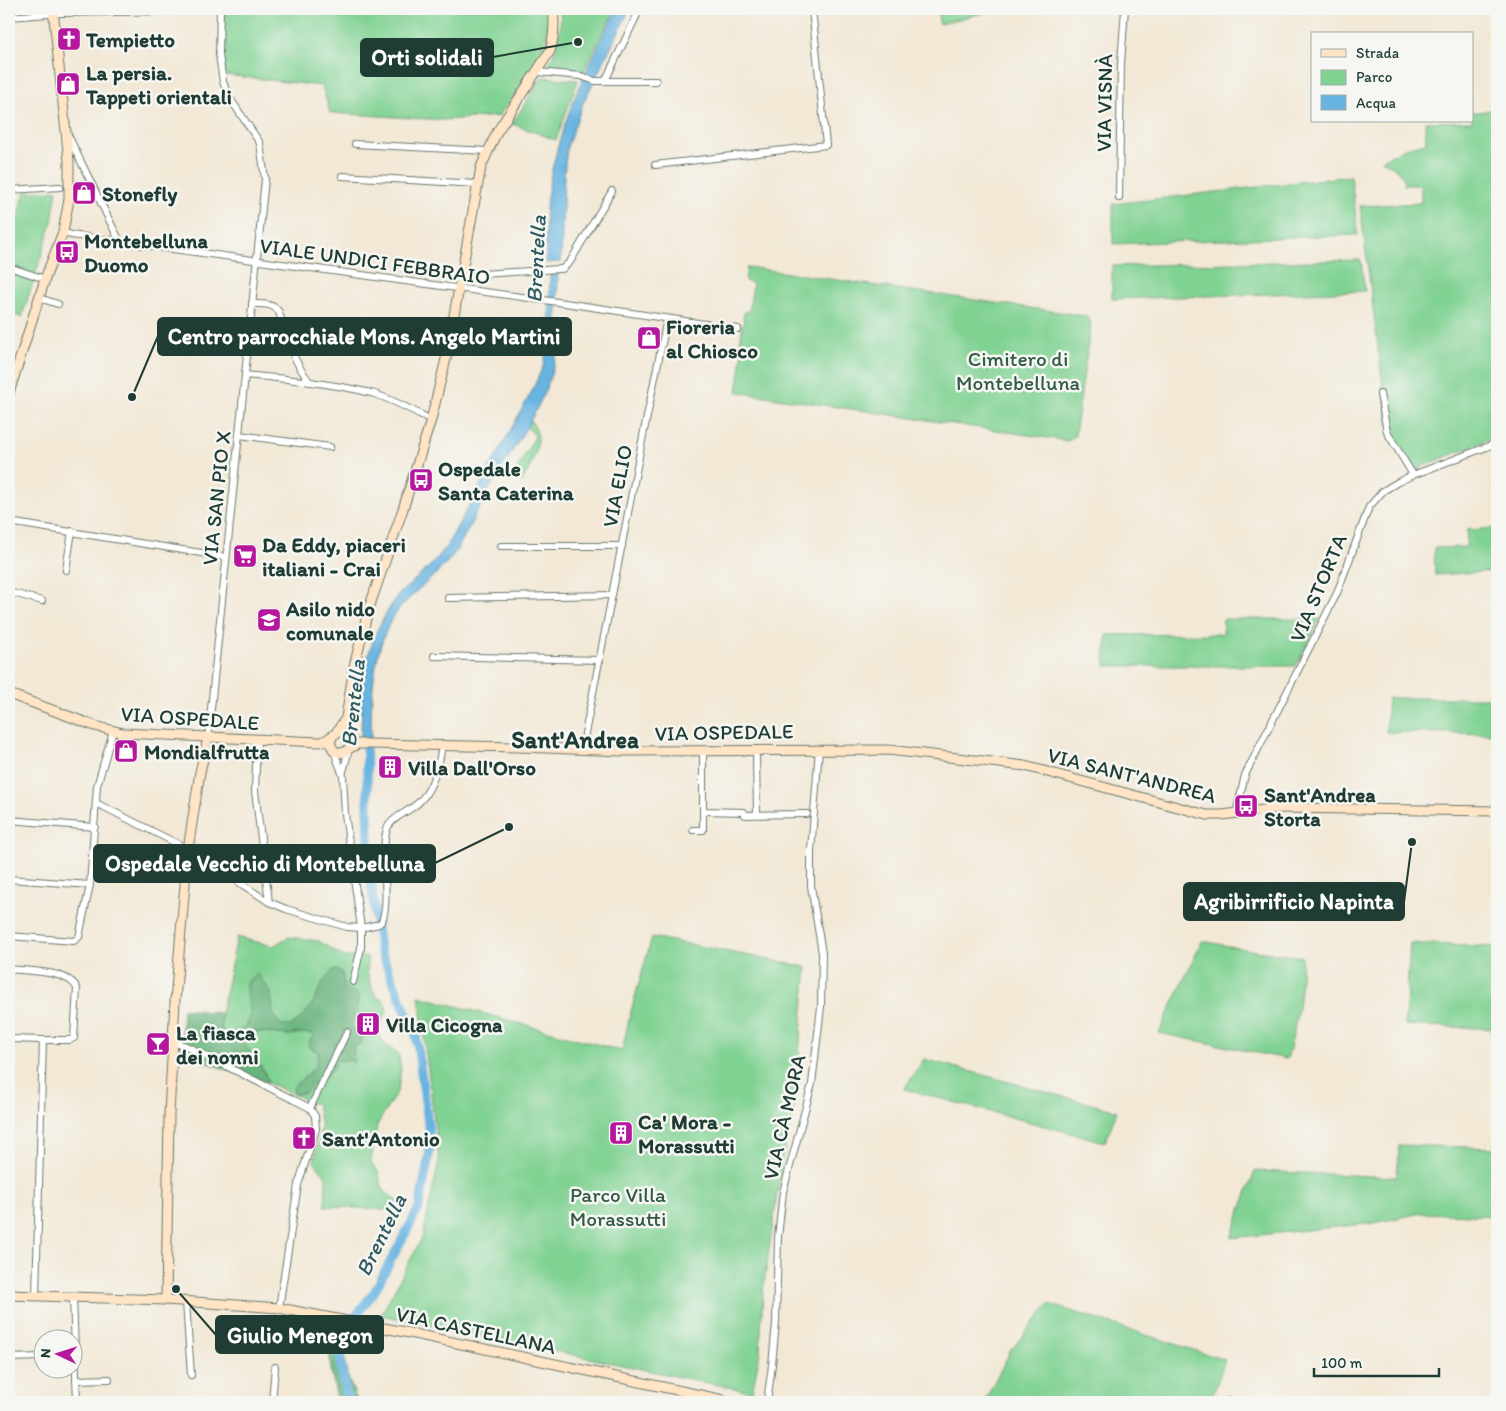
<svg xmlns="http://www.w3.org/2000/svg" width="1506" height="1411" font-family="Itim,sans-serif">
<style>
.green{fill:#80d293;stroke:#508864}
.forest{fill:#68b47d;stroke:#447858}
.water{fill:#68b4e1;stroke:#44788a}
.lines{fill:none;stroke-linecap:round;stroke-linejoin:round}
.canal{stroke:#68b4e1;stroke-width:9}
.street-casing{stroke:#69796c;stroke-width:8}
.secondary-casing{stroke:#69796c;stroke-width:11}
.street{stroke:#fff;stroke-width:6}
.secondary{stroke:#ffe4c6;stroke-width:9}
.labels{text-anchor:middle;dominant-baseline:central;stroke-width:5;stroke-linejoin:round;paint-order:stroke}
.poi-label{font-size:21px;font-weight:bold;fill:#1f3d34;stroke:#f6f6f2;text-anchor:start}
.street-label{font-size:21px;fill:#1f3d34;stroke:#f6f6f2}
.park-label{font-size:21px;fill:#325b47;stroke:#f6f6f2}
.water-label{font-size:22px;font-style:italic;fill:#315b5f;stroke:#f6f6f2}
.quarter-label{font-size:24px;font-weight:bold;fill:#1f3d34;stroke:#f6f6f2}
.leader{fill:none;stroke:#1f3d34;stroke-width:2}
.callout-dot{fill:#1f3d34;stroke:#f6f6f2;stroke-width:2}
.callout{fill:#1f3d34;stroke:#1f3d34;stroke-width:2}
.callout-label{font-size:22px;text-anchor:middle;font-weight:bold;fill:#fff}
</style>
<rect width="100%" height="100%" fill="#f6f6f2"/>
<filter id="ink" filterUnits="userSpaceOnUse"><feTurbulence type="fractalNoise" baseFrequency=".02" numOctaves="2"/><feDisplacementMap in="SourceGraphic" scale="10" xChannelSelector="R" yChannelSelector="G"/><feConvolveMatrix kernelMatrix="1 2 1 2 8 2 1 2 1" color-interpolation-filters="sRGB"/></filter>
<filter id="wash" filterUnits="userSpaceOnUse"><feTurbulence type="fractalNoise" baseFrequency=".0096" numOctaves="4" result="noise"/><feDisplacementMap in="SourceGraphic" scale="20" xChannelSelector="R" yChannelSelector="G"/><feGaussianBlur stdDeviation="1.12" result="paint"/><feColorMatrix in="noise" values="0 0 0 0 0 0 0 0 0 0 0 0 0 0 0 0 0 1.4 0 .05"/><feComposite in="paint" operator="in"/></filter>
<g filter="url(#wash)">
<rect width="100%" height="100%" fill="#f2e8d5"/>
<g class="green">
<path d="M224,9H548C556,46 519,87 499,116L444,120L330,113L322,86L225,75L222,47Z"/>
<path d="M560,9H615L583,72L546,69C558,49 562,32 560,9Z"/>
<path d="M938,9H999L939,24Z"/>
<path d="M542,77L578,80L556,140L512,124Z"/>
<path d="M1497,109V436L1416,469L1391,432L1384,395L1360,206L1421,203V185H1404C1404,172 1393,167 1382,160L1405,148L1426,143L1425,122L1472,121V113Z"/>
<path d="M1351,176L1358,235L1113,244V204Z"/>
<path d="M57,190L52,222L22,317L13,315L11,323L9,322V245L25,192Z"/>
<path d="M1361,260L1365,291L1112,299V266Z"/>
<path d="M747,267L1086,316L1091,323L1075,436L1068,441L737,392L743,349L739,348L744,318H743L744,312H749L753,283L745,281Z"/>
<path d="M529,418C532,423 536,428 537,432C542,446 528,470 522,482L513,477L535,436L525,425Z"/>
<path d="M1497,528V571L1435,575L1434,548L1466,547L1467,530Z"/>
<path d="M1223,619H1320L1296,666H1105L1107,635L1223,634Z"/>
<path d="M1388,698H1497V734L1386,732Z"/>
<path d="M237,937L273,946L288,937L319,941L344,957H368C364,970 371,986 377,998L383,999L386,1005L387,1012L379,1024V1036L385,1045L398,1053L401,1068L398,1090L377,1125L371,1162L378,1172L383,1190L400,1203V1211L325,1206L326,1176L314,1162L321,1127L317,1105L268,1083C265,1067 253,1058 244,1045L246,1040L254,1032L288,1035L308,1033L314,1034C323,1065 316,1067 293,1087L294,1094L305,1093L314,1084L327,1076L338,1060H349L354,1053L351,1026L354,1013L352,993L345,990L343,986L323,982C317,995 306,1019 292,1025C289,1027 284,1026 280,1025L273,1013L271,993L257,973L248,991L251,1014L244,1028L229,1035L222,1032L221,1013Z"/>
<path d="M652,937L807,967L794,1109L782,1162L763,1291L760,1353L752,1392L381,1315L423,1236L439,1160L419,996L622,1051L630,1015Z"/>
<path d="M1202,941L1256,951L1302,957C1301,991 1297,1026 1287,1059L1159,1033Z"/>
<path d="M1410,943L1497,947V1029L1405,1025Z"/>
<path d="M924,1059L1117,1111L1105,1142L904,1089Z"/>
<path d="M1399,1145L1497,1148V1216L1421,1213L1374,1223L1231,1238L1255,1171L1397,1177Z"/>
<path d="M1049,1304L1225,1360L1211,1402H984L1011,1350Z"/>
</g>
<g class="forest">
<path d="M333,970H337L342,973L345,990L357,993L359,1000L357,1011L354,1013L351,1026L353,1031L359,1034L363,1041L353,1049L354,1063L349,1060H338L327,1076L314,1084L305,1093L294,1094L293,1087L315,1068L319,1052L310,1048L308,1043L314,1034L297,1033L288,1035L259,1032H254L246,1040L245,1045C253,1058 265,1067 268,1083L180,1054L183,1009L221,1013L222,1032C229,1035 234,1034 241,1030C259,1018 245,1000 247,985C248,979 253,976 257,973L271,993L273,1013L280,1025L291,1026L297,1022L313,1004L323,982Z"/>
<path d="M338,1324L350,1326C346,1337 343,1357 346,1369C348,1380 354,1392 358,1402H338C332,1376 323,1348 338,1324Z"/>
</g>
<g class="water">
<path d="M617,9H630L583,103L567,147L564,175L561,262L546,263C546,241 544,219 547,198C556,130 586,68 617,9Z"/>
<path d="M550,272H558C558,291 557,310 557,329C557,338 557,347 556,355C547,402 516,444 492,484C480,505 470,527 458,548C443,572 418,587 400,608C372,642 371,698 371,739H361L362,684L368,656L376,632L387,612L397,596L432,564L446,547L532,391L544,364L549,332Z"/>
</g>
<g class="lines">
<path class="canal" d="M348,1402L341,1369L340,1343L346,1329L374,1292L419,1208L431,1145L416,1036L380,950L370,875L366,738"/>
</g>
</g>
<g filter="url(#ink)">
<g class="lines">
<defs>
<g id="street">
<path d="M9,17L61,13L169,11"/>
<path d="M538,72L581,76L595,81H656"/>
<path d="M605,81L640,9"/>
<path d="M68,135L115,232L121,242"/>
<path d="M355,144L487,151"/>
<path d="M655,165L826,145L812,9"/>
<path d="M342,176L477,184"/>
<path d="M9,190L60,187"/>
<path d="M1119,198L1121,63L1125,9"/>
<path d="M63,232L71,235L565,303L738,329"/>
<path d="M9,267L45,279"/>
<path d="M562,269L570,262L612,191"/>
<path d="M462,274L479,276L482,274L559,269"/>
<path d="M39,298L58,304"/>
<path d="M252,304C262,304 273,303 279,312C286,337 293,362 310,382"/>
<path d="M245,375C287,379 330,383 371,393C392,399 412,410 431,420"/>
<path d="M1380,394L1387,432L1413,475"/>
<path d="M239,435L330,447"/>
<path d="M9,522L226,557"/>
<path d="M501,546H622"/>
<path d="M66,570L72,531"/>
<path d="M9,592L42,601"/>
<path d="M448,598L612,595"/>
<path d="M434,656L600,660"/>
<path d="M208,738L265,179L260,143L229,97L223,82L219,55L220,9"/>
<path d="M257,740L255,791L269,902"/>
<path d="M582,749L644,431L667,319"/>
<path d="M334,751L343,776L345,814L361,928V948L353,982"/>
<path d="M756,757L757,814"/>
<path d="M343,772L349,749"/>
<path d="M96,803L188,849L269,902L286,909L347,927L361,928L379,924L382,921C391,897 379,856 387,829C391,817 411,811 419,802C433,789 439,764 442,746"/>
<path d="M703,811L744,812L745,815L807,814"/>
<path d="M1236,814L1245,775L1337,593L1369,507L1383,491L1398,482L1413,475L1497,443"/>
<path d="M9,820L95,827"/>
<path d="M693,830H703V750"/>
<path d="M9,879L90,885"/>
<path d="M9,936L74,941L79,937L90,885L97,786L113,731"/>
<path d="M9,969C27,971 68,970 77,988L74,1038L70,1040H43"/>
<path d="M9,1039L43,1040L36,1295"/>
<path d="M172,1042L186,1046L310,1108L315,1116L316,1129L298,1185L279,1308"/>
<path d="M310,1108L347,1032"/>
<path d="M73,1297L77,1402"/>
<path d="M186,1302L191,1375"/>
<path d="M9,1358L42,1357"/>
<path d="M76,1380L109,1379"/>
<path d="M272,1402L275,1367"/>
<path d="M767,1402L772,1365L776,1323L778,1237L783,1192L812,1084L821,1007L822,953L811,886V851L819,749"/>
<path d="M1227,1402L1228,1401"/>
</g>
<g id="secondary">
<path d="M9,393L46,276L63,232L69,199V161L53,9"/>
<path d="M9,694L95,726L123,733L319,742C328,742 332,733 340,732C354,731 355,749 342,753L334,751L330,743L333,735"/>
<path d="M335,734L346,718L354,666L369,608L403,509L431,420L446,359L481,167L497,132L550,51C554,37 555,24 553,9"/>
<path d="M350,748L358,744H370L519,747L623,751L889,750L1025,766L1207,815H1222L1280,808L1497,811"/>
<path d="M9,1295L166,1300L279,1308L405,1332L733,1402"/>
<path d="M166,1300L169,1115L175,1001L188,849L200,772L208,738"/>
</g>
</defs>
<use href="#street" class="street-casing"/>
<use href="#secondary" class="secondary-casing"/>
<use href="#street" class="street"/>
<use href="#secondary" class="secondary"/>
</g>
</g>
<defs>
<symbol id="church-square" viewBox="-11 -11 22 22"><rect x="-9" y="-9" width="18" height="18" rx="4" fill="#b5179e" stroke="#f6f6f2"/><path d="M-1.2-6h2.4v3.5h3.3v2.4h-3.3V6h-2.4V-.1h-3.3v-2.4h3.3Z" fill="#fff"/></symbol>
<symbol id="shop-square" viewBox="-11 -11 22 22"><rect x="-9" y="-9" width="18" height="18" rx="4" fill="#b5179e" stroke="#f6f6f2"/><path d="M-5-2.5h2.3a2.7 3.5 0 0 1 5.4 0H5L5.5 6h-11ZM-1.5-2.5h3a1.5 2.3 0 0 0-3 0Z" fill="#fff"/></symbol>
<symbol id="bus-square" viewBox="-11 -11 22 22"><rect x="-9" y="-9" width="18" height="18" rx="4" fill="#b5179e" stroke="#f6f6f2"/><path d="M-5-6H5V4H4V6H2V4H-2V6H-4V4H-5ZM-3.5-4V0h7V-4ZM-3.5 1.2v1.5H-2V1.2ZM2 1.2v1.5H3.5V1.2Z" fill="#fff"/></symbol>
<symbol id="supermarket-square" viewBox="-11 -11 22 22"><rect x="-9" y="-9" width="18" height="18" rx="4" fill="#b5179e" stroke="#f6f6f2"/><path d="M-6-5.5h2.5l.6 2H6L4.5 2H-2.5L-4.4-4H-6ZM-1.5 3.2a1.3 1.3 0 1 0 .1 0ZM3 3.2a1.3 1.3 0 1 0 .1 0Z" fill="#fff"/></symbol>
<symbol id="school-square" viewBox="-11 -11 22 22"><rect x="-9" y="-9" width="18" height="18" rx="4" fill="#b5179e" stroke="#f6f6f2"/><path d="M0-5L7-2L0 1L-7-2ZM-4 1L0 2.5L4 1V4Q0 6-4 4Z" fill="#fff"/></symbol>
<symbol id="building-square" viewBox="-11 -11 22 22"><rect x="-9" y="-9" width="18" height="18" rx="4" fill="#b5179e" stroke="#f6f6f2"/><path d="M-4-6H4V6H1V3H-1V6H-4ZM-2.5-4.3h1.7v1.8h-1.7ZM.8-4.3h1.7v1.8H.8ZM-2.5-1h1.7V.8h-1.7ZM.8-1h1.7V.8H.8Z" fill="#fff"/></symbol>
<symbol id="bar-square" viewBox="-11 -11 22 22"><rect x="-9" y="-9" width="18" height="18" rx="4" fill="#b5179e" stroke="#f6f6f2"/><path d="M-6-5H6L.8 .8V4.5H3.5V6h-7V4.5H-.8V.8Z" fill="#fff"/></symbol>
</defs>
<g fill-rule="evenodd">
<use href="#church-square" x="55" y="25" width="28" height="28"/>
<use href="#shop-square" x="54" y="70" width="28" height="28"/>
<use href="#shop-square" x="70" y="179" width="28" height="28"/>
<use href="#bus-square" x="53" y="238" width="28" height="28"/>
<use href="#shop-square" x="635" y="324" width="28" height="28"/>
<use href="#bus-square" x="407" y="466" width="28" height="28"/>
<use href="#supermarket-square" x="231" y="542" width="28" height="28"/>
<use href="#school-square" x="255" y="606" width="28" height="28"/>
<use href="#shop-square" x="112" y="737" width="28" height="28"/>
<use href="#building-square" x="376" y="753" width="28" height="28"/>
<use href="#bus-square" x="1232" y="792" width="28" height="28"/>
<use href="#building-square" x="354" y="1010" width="28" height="28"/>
<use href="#bar-square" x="144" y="1030" width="28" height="28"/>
<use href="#building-square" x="607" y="1119" width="28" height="28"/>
<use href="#church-square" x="290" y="1124" width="28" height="28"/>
</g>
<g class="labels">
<g class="poi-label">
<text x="86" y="39">Tempietto</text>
<text x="86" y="72">La persia.<tspan x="86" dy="24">Tappeti orientali</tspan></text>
<text x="102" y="193">Stonefly</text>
<text x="84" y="240">Montebelluna<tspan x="84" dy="24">Duomo</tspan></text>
<text x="666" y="326">Fioreria<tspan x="666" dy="24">al Chiosco</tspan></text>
<text x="438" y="468">Ospedale<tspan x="438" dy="24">Santa Caterina</tspan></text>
<text x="262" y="544">Da Eddy, piaceri<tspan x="262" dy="24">italiani - Crai</tspan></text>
<text x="286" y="608">Asilo nido<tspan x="286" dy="24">comunale</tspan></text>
<text x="144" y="751">Mondialfrutta</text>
<text x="408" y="767">Villa Dall'Orso</text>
<text x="1264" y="794">Sant'Andrea<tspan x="1264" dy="24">Storta</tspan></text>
<text x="386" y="1024">Villa Cicogna</text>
<text x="176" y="1032">La fiasca<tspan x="176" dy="24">dei nonni</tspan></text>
<text x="638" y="1121">Ca' Mora -<tspan x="638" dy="24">Morassutti</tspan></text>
<text x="322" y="1138">Sant'Antonio</text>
</g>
<g class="street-label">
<text transform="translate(1104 103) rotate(-89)">VIA VISNÀ</text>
<text transform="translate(375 261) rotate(8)">VIALE UNDICI FEBBRAIO</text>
<text transform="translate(617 486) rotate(-79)">VIA ELIO</text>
<text transform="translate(216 498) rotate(-84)">VIA SAN PIO X</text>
<text transform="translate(1318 588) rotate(-67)">VIA STORTA</text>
<text transform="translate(190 718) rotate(4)">VIA OSPEDALE</text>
<text transform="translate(724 732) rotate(-1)">VIA OSPEDALE</text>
<text transform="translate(1132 775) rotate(14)">VIA SANT'ANDREA</text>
<text transform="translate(784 1117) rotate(-77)">VIA CÀ MORA</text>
<text transform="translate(476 1330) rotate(12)">VIA CASTELLANA</text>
</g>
<g class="park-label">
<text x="1018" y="358">Cimitero di<tspan x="1018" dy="24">Montebelluna</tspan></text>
<text x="618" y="1194">Parco Villa<tspan x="618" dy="24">Morassutti</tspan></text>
</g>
<g class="water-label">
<text transform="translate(536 259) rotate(-87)">Brentella</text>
<text transform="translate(353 703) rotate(-84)">Brentella</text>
<text transform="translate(381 1235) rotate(-64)">Brentella</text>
</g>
<g class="quarter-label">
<text x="575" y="739">Sant'Andrea</text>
</g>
</g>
<path class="leader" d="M578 42L493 57M132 397L158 336M509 827L435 863M1412 842L1404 902M176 1289L216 1335"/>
<g class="callout-dot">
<circle cx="578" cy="42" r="5"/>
<circle cx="132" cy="397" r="5"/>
<circle cx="509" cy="827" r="5"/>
<circle cx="1412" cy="842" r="5"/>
<circle cx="176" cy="1289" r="5"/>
</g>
<g class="callout">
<rect x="361" y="39" width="132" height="37" rx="5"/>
<rect x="158" y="318" width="413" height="37" rx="5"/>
<rect x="94" y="845" width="341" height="37" rx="5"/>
<rect x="1184" y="883" width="220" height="37" rx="5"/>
<rect x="216" y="1316" width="167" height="37" rx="5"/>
</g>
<g class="callout-label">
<text x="427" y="65">Orti solidali</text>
<text x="364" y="344">Centro parrocchiale Mons. Angelo Martini</text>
<text x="265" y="871">Ospedale Vecchio di Montebelluna</text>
<text x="1294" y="909">Agribirrificio Napinta</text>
<text x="300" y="1343">Giulio Menegon</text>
</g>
<rect width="1506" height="1411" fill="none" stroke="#f6f6f2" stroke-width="30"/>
<rect x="1311" y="32" width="162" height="90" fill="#f6f6f2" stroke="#a0aca6"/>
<rect x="1321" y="49" width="25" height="8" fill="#ffe4c6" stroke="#a0aca6"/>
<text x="1356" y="58" font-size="15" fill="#1f3d34">Strada</text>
<rect x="1321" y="70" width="25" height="15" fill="#80d293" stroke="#a0aca6"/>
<text x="1356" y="82" font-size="15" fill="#1f3d34">Parco</text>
<rect x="1321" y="95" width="25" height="15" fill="#68b4e1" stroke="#a0aca6"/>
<text x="1356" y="108" font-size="15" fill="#1f3d34">Acqua</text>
<g transform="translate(58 1354) rotate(274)"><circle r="24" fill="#f6f6f2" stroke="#a0aca6"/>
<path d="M0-4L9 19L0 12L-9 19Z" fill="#b5179e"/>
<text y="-8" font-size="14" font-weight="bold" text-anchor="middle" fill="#1f3d34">N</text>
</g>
<path d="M1314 1368v8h125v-8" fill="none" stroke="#1f3d34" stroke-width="2.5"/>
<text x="1321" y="1368" font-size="15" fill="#1f3d34" stroke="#f6f6f2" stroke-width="4" paint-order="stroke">100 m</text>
</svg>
